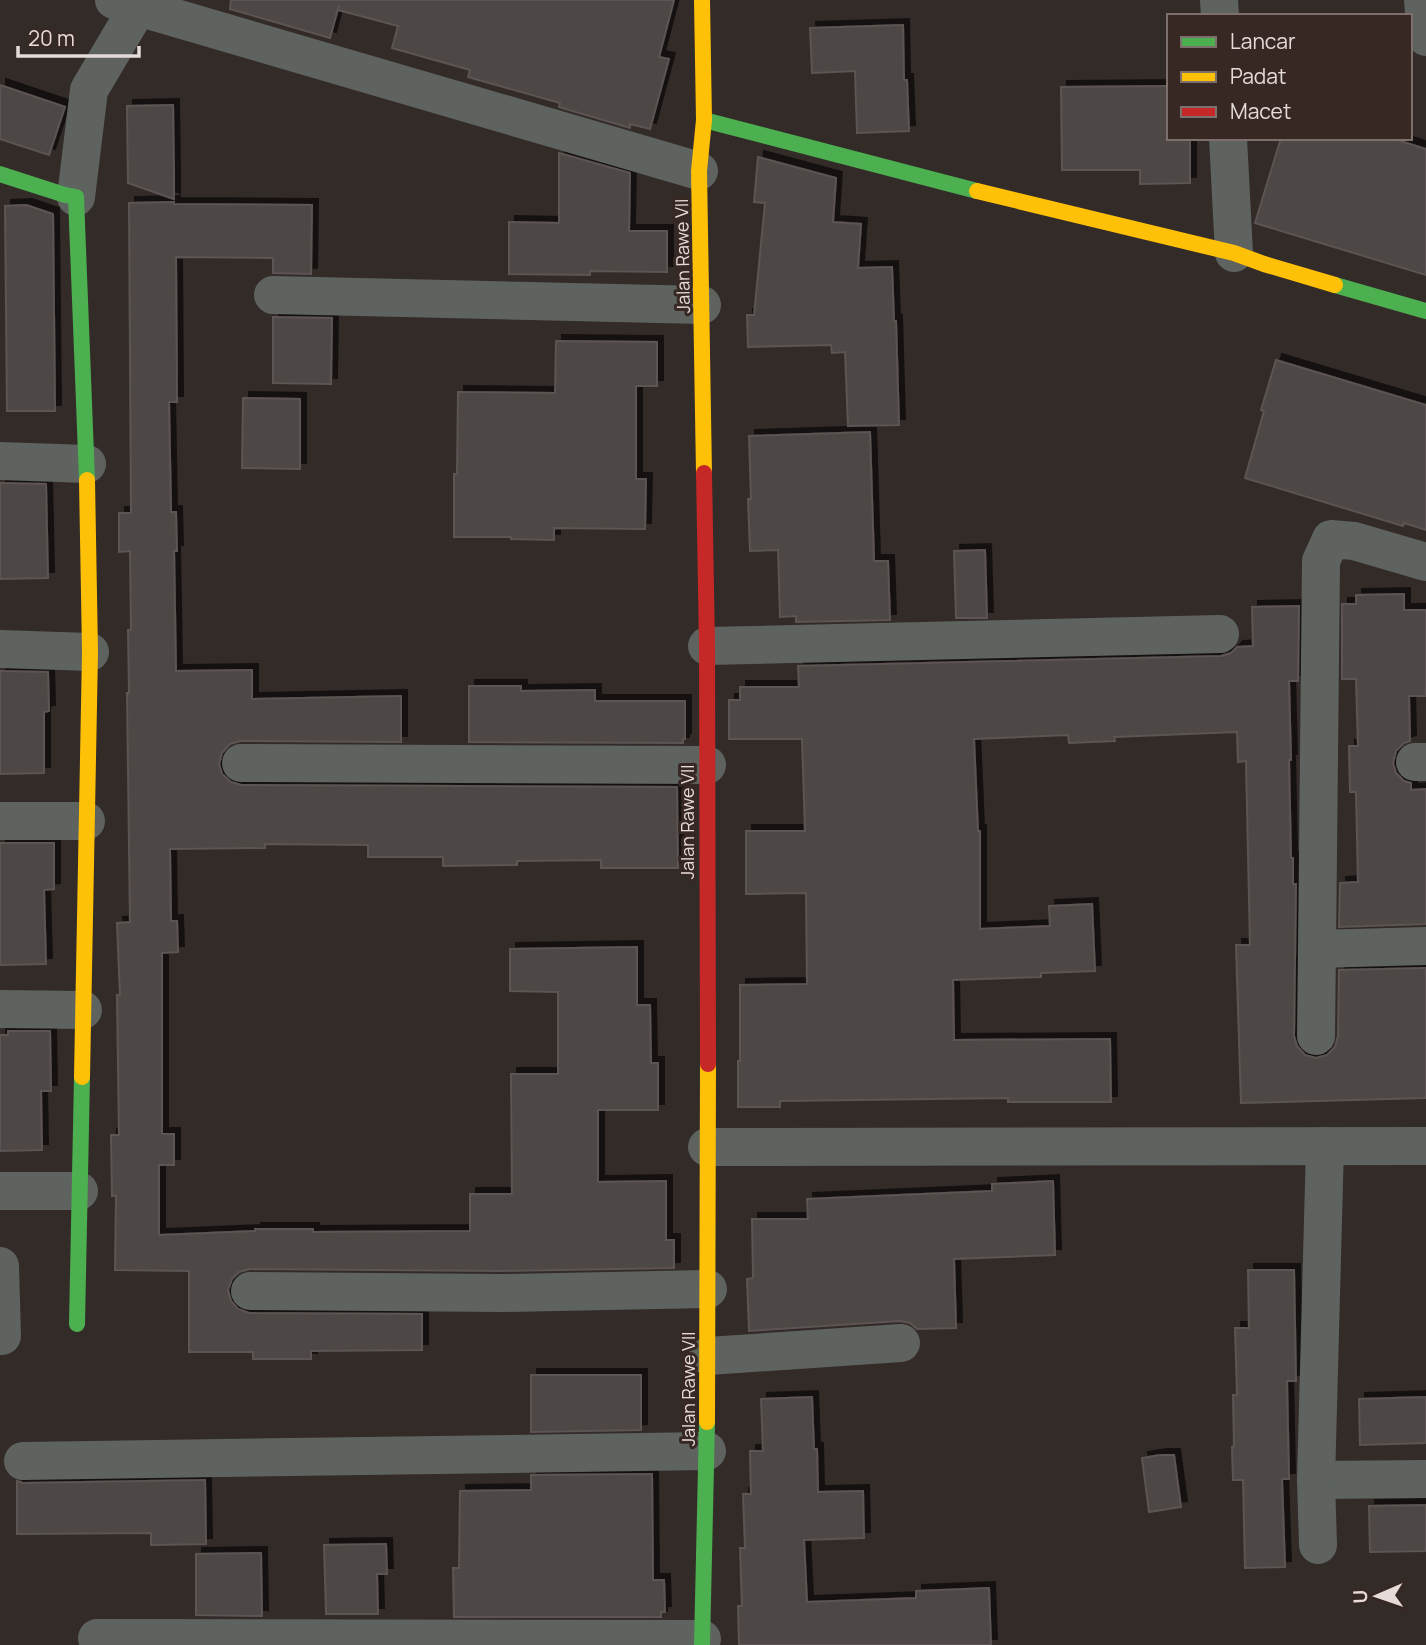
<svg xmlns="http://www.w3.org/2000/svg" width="1426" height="1645" font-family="Manrope,sans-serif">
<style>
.building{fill:#4e4745;stroke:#5c5452;stroke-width:2;filter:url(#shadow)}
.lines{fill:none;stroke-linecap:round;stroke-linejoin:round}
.street{stroke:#5e635f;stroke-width:38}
.fast{stroke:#4caf50;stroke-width:16}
.slow{stroke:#ffc107;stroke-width:16}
.jam{stroke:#c62828;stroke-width:16}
.labels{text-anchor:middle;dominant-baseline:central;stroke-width:6;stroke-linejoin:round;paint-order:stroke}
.street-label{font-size:18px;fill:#e5dbd8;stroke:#372824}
</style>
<defs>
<filter id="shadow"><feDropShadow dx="6" dy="-6" stdDeviation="0" flood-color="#0009"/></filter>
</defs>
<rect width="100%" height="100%" fill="#332b28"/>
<g class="building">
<path d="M231,0H674L659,57L669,59L650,129L630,124V128L559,107L560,103L468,77L470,70L392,48L398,26L338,10L339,5L330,38L230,9Z"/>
<path d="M903,25L904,80H907L909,131L857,133L855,71L812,73L810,28Z"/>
<path d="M0,85L65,107L49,155L0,139Z"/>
<path d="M1169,86V138H1190V183L1140,184V170H1062L1061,87Z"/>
<path d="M173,105L174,174V199L128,183L127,106Z"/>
<path d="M1281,138H1391L1426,149V275L1255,223Z"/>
<path d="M559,153L630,173L629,231H667V272L590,271V275L509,274V222L559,223Z"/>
<path d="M758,157L836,178L833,222L861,224L858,268L892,267L894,321H896L899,425L848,426L845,352L832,353L831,345L748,347L747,315H754L765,203L754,202Z"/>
<path d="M174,202V204L312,205L311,274L273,273V258L176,257L177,402H169L171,512H176L177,551H174L176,671L252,670V699L401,696V742L240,741L230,744L222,753L219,764L222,774L231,782L241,785L677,787L678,868H601V860L517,861V865L443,866V857H368V845L265,844V848L170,849L171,921H177L178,952L162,953V1134H174V1165H159V1235L255,1231V1229H313V1232L470,1231V1194H512L511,1074H558V992L510,991V949L637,947V1005H650L651,1063H658V1110H598V1182L666,1181V1240H674V1268L502,1271L250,1269L239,1272L232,1279L228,1290L231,1301L238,1309L249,1313L422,1314V1350L311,1351V1359H253V1352H189V1271L115,1270L116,1196H112L111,1135H119L117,995H120L117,923L130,922L127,693H129L128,630H131L130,551L119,552V513H131L129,203Z"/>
<path d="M26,205L53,214L55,411H7L5,206Z"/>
<path d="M273,317L332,318L331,384L273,383Z"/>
<path d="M556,341L657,342V386H636V479H646L645,529L554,528V540L511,539V537H454V474H457L458,392L555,393Z"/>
<path d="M1276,360L1426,405V530L1404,523L1403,526L1245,478L1264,411L1261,410Z"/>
<path d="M243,398L300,399V469L242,468Z"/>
<path d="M870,432L874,561H888L890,620L796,622V616L780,617L778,550L750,551L748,499H751L749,436Z"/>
<path d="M0,483L46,484L48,578L0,579Z"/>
<path d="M985,550L987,618H956L954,551Z"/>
<path d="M1404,594V610H1426V696H1409L1410,741L1404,743L1396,751L1393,763L1396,773L1404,781L1411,783V790L1426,789V924L1339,927L1340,883L1358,882L1356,792H1350L1349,746H1358L1356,679H1342V604H1356V595Z"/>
<path d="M1299,606L1298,681H1289L1291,760H1289L1291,858H1293V884H1296L1294,1036L1297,1046L1305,1055L1316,1058L1327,1055L1335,1047L1338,1036L1339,970L1426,968V1098L1241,1103L1236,945H1250L1246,761L1238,762L1237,732L1114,737L1115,741L1069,743L1068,735L974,739L978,831H980V929L1050,926L1049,906L1092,904L1095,971L1041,973V977L953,980L954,1040L1110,1039L1111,1102H1008V1098L780,1101V1107H738V1061H740V985L807,984L806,893L746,894V831H805L802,739H729V700H740V687H799L798,666L1221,656L1231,653L1237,647L1253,646L1252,607Z"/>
<path d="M0,671L48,672L49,711L44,712V773L0,774Z"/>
<path d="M469,686H521V691L595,690V701H685V739H683V743L469,742Z"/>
<path d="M0,843H54V889L44,890L46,964L0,965Z"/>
<path d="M8,1031H50L51,1091H41L42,1150L0,1151V1035H8Z"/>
<path d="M1053,1181L1055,1255L954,1259L956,1328L917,1329L910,1323L900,1321L749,1331L747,1279L753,1278L752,1219H808L807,1199L992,1191V1184Z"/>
<path d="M1248,1270H1294L1296,1381H1287L1289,1479H1282L1285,1567L1245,1568L1243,1480H1233L1232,1447L1234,1446L1233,1395H1237L1235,1328H1249Z"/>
<path d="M531,1375H641V1430L531,1432Z"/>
<path d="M812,1397L814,1449H817L818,1492L863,1491L864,1538L804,1540L807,1602L916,1598V1591L989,1588L991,1645H739L738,1606H742L740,1548H745L743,1494H751L750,1451H763L761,1399Z"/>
<path d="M1426,1397V1443L1360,1445L1359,1399Z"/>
<path d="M1160,1455H1174L1181,1507L1149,1512L1142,1458Z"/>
<path d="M652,1474L653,1580H664L665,1612H661V1617H454L453,1568H459L460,1491L531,1490V1475Z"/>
<path d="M205,1480L206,1544L151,1545V1533L17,1534V1481L23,1483Z"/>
<path d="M1426,1505V1551L1370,1552L1369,1506Z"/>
<path d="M386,1544L387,1574H377L378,1614H326L324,1545Z"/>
<path d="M261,1553L262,1616L196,1615V1554Z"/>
</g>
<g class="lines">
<g class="street">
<path d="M114,0L699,171"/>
<path d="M1219,0L1220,16"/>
<path d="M1423,0L1426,37"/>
<path d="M1228,138L1234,253"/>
<path d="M76,197L89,90L138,7"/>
<path d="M273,295L702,305"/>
<path d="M0,461L87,464"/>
<path d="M1426,562L1354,541L1331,539L1321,561L1317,949L1426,946"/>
<path d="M707,646L1220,634"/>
<path d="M0,649L90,652"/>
<path d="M1415,762H1426"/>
<path d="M241,763L707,765"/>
<path d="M0,821H86"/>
<path d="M0,1009L83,1010"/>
<path d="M1316,1036L1317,949"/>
<path d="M707,1147L1426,1146"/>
<path d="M0,1191H79"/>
<path d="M0,1266L2,1336"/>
<path d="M250,1291L502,1293L708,1289"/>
<path d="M708,1356L901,1343"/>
<path d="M23,1461L707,1451"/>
<path d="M1316,1480L1426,1479"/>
<path d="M1318,1545L1316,1480L1325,1146"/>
<path d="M97,1638L702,1639"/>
</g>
<g class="fast">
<path d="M704,120L977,191"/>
<path d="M0,174L65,195L76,197L87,480"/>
<path d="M1335,285L1426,311"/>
<path d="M77,1324L82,1077"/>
<path d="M702,1645L707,1422"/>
</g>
<g class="slow">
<path d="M702,0L704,120L699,171L704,473"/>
<path d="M977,191L1234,253L1264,264L1335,285"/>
<path d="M82,1077L90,652L87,480"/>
<path d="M707,1422L708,1064"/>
</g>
<path class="jam" d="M704,473L707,646L708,1064"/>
</g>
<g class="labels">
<g class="street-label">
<text transform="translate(682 256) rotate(-91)">Jalan Rawe VII</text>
<text transform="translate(687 822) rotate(-90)">Jalan Rawe VII</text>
<text transform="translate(688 1389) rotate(-90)">Jalan Rawe VII</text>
</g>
</g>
<rect x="1167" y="14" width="245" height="126" fill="#372824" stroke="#7d706c" stroke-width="2"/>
<rect x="1181" y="37" width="35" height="10" fill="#4caf50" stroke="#7d706c" stroke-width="2"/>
<text x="1230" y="49" font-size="21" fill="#e5dbd8">Lancar</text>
<rect x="1181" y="72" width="35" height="10" fill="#ffc107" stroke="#7d706c" stroke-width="2"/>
<text x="1230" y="84" font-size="21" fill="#e5dbd8">Padat</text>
<rect x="1181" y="107" width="35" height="10" fill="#c62828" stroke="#7d706c" stroke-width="2"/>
<text x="1230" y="119" font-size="21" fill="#e5dbd8">Macet</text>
<g transform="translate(1377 1596) rotate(268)" stroke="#372824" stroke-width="5" paint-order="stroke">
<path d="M0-5L12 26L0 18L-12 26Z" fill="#e5dbd8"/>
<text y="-10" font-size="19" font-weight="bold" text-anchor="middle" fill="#e5dbd8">U</text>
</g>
<path d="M18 46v10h121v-10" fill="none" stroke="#e5dbd8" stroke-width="3.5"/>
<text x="28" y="46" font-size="21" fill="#e5dbd8" stroke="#372824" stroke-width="5" paint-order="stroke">20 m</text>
</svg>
